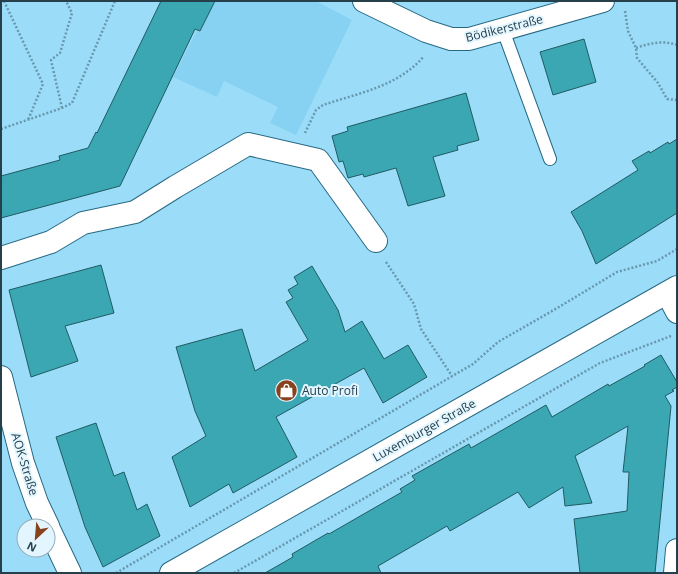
<svg xmlns="http://www.w3.org/2000/svg" width="678" height="574" font-family="'Open Sans',sans-serif">
<style>
.built{fill:#87d2f2}
.building{fill:#3aa7b3;stroke:#205b63}
.lines{fill:none;stroke-linecap:round;stroke-linejoin:round}
.service-casing{stroke:#276982;stroke-width:14}
.minor-casing{stroke:#276982;stroke-width:24}
.tertiary-casing{stroke:#276982;stroke-width:24}
.path{stroke:#6898ad;stroke-width:2.5;stroke-dasharray:2 2;stroke-linecap:butt}
.service{stroke:#fff;stroke-width:12}
.minor{stroke:#fff;stroke-width:22}
.tertiary{stroke:#fff;stroke-width:22}
.labels{text-anchor:middle;dominant-baseline:central;stroke-width:4;stroke-linejoin:round;paint-order:stroke}
.street-label{font-size:12px;fill:#25404b;stroke:#e3f6ff}
.poi-label{font-size:12px;fill:#25404b;stroke:#e3f6ff;text-anchor:start}
</style>
<rect width="100%" height="100%" fill="#9bddf9"/>
<path class="built" d="M212,1H316L352,20L296,135L270,123L278,107L224,81L217,97L173,77Z"/>
<g class="building">
<path d="M161,1H215L200,31L195,29L120,186L1,218V176L60,160L59,156L88,148L96,132L97,133Z"/>
<path d="M584,39L596,82L553,95L540,52Z"/>
<path d="M466,93L479,140L457,146L458,150L433,157L445,196L408,206L396,168L364,177L363,174L348,178L343,161L339,162L332,136L348,131L347,127Z"/>
<path d="M677,139V213L596,264L582,231L571,212L638,170L632,161L649,151L650,153L668,142L669,144Z"/>
<path d="M101,265L114,313L65,326L78,361L31,377L9,290Z"/>
<path d="M312,266L338,310L345,332L362,321L384,359L408,345L427,377L383,403L364,368L276,417L297,457L233,493L229,484L190,507L172,457L206,436L195,411L176,347L242,329L255,371L308,340L286,302L293,298L288,290L298,284L294,277Z"/>
<path d="M661,355L677,382V387L672,390L674,391L665,396L671,406L655,573H580L574,519L627,511L629,472H623L628,426L575,456L592,503L565,506L563,487L529,508L518,492L450,531L447,526L378,566L381,573H265L293,557L292,554L328,533L329,534L402,492L400,489L415,480L412,476L469,444L471,448L546,405L552,417L608,384L609,386L645,366L644,365Z"/>
<path d="M96,423L114,476L124,472L137,510L147,504L160,536L103,567L85,527L56,437Z"/>
</g>
<g class="lines">
<defs>
<path id="service" d="M503,30L550,159"/>
<g id="minor">
<path d="M364,1L426,31L451,39H469L603,1"/>
<path d="M1,258L51,242L83,223L135,212L175,187L248,144L318,160L376,241"/>
<path d="M667,293L677,312"/>
<path d="M1,377L23,463L37,503L48,526"/>
<path d="M48,527L70,573"/>
<path d="M675,573L677,550"/>
</g>
<path id="tertiary" d="M171,573L677,287"/>
</defs>
<use href="#service" class="service-casing"/>
<use href="#minor" class="minor-casing"/>
<use href="#tertiary" class="tertiary-casing"/>
<g class="path">
<path d="M4,1L43,84L28,120"/>
<path d="M625,11L628,31L636,48L637,58L658,83L667,99L677,100"/>
<path d="M636,48C650,43 663,40 677,45"/>
<path d="M62,108L51,60L60,53L72,13L66,1"/>
<path d="M1,129L62,108L72,103L115,1"/>
<path d="M305,133L316,110L323,105C359,93 399,86 424,56"/>
<path d="M386,262L414,304L421,329L452,376"/>
<path d="M116,573L473,364L498,342L559,307L617,272L657,261L677,249"/>
<path d="M234,573L600,363L671,336"/>
</g>
<use href="#service" class="service"/>
<use href="#minor" class="minor"/>
<use href="#tertiary" class="tertiary"/>
</g>
<defs>
<symbol id="shop-disc" viewBox="-11 -11 22 22"><circle r="9.5" fill="#88421c" stroke="#e3f6ff"/><path d="M-5-2.5h2.3a2.7 3.5 0 0 1 5.4 0H5L5.5 6h-11ZM-1.5-2.5h3a1.5 2.3 0 0 0-3 0Z" fill="#fff"/></symbol>
</defs>
<g fill-rule="evenodd">
<use href="#shop-disc" x="274" y="378" width="25" height="25"/>
</g>
<g class="labels">
<g class="street-label">
<text transform="translate(504 28) rotate(-14)">Bödikerstraße</text>
<text transform="translate(424 430) rotate(-29)">Luxemburger Straße</text>
<text transform="translate(25 464) rotate(73)">AOK-Straße</text>
</g>
<g class="poi-label">
<text x="302" y="390">Auto Profi</text>
</g>
</g>
<rect width="678" height="574" fill="none" stroke="#25404b" stroke-width="4"/>
<g transform="translate(36 538) rotate(206)"><circle r="19" fill="#e3f6ff" stroke="#97adb7"/>
<path d="M0-3L7 15L0 10L-7 15Z" fill="#88421c"/>
<text y="-6" font-size="11" font-weight="bold" text-anchor="middle" fill="#25404b">N</text>
</g>
</svg>
